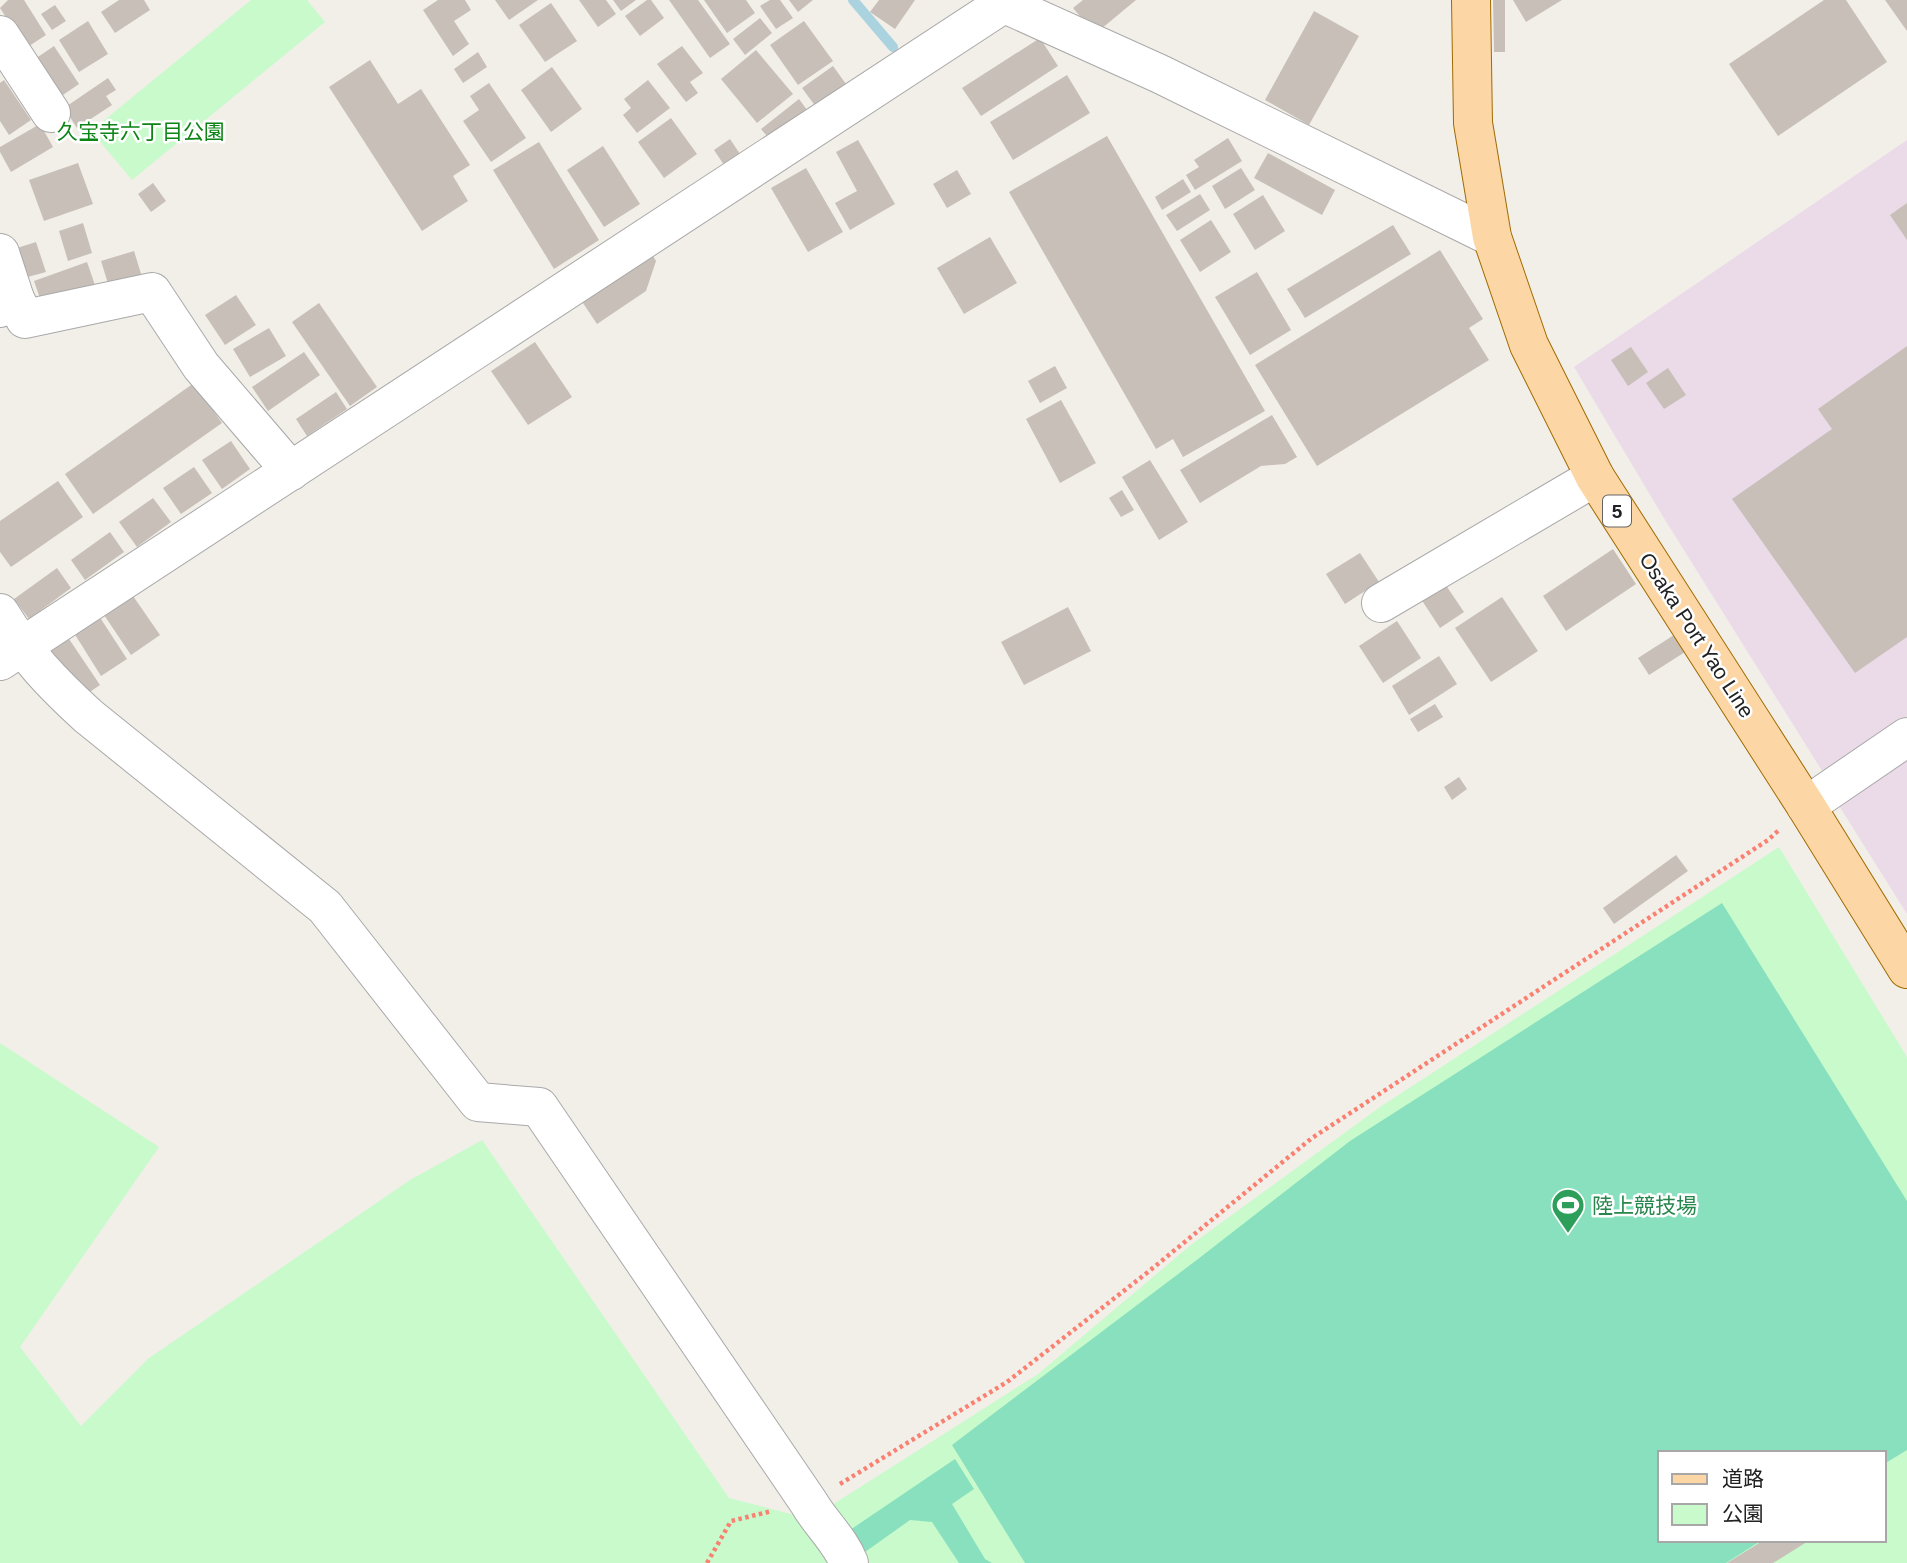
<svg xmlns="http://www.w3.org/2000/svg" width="1907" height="1563" font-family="Helvetica,'Noto Sans JP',sans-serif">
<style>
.industrial{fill:#ebdbe8}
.park{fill:#c8facc;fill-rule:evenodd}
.pitch{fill:#88e0be}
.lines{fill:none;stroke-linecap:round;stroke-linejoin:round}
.stream{stroke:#aad3df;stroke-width:10}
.building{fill:#c7bfb8}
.minor-casing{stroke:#a9a9a9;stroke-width:40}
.major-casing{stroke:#a06b00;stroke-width:40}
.path{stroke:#fa8072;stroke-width:4.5;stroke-dasharray:3.5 3.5;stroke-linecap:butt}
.minor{stroke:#fff;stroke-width:38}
.major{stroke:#fcd6a4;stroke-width:38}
.labels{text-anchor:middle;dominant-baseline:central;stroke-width:5;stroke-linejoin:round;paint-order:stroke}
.shield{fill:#fff;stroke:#646464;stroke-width:2}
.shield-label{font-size:19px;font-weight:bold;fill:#222}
.park-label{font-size:21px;fill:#0c8416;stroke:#fff}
.street-label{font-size:21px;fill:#222;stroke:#fff}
.leisure-label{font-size:21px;fill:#27864d;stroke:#fff;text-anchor:start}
</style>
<rect width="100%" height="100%" fill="#f2efe9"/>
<g class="industrial">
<path d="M1907,140V716L1824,774L1662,515L1574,367Z"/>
<path d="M1907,757V914L1838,804Z"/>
</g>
<g class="park">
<path d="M251,0H307L325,22L132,180L91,131Z"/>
<path d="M1779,847L1907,1057V1563H0V1043L159,1147L20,1347L81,1426L149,1358L410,1180L482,1140L729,1498L810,1519L1038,1374L1192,1244L1380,1107ZM1660,1453H1884V1540H1660Z"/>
</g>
<g class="pitch">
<path d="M1722,903L1907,1201V1450L1884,1464V1453H1660V1540H1762L1726,1563H1025L952,1445L1198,1259L1350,1141Z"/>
<path d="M955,1459L974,1489L952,1504L985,1559L992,1563H959L932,1522L910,1520L865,1552L850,1530Z"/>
</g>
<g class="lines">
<path class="stream" d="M853,0L893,47"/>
</g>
<g class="building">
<path d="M8,0H24L46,35L26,48L0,8Z"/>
<path d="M119,0H144L150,10L115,33L101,12Z"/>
<path d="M438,0H465L471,10L454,21L469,44L453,56L423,10Z"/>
<path d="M495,0H538L509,20Z"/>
<path d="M579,0H606L616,14L598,27Z"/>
<path d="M613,0H636L621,11Z"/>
<path d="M647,0H651L664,18L640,36L625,16Z"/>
<path d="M669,0H698L730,44L710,58Z"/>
<path d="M704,0H746L755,13L727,33Z"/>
<path d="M770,0H780L793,18L776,29L760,6Z"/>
<path d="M789,0H813L798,12Z"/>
<path d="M879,0H915L895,29L870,12Z"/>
<path d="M1083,0H1136L1095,34L1073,8Z"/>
<path d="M1493,0H1505V52H1494Z"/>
<path d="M1513,0H1562L1526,22Z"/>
<path d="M1824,0H1846L1887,62L1778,136L1729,64Z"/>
<path d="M1885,0H1907V31Z"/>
<path d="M551,3L577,41L545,62L519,25Z"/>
<path d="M55,5L66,21L52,30L41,14Z"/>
<path d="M1314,11L1359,36L1309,125L1265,100Z"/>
<path d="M760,18L772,33L745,55L733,39Z"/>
<path d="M88,21L108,54L79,72L59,40Z"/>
<path d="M804,21L833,61L798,85L770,45Z"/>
<path d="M1040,38L1058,66L981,116L962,88Z"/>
<path d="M54,46L79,84L57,99L32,61Z"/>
<path d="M682,46L703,73L690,82L698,93L686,102L657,64Z"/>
<path d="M756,50L793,94L757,123L721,79Z"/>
<path d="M478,52L487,67L463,83L454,69Z"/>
<path d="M370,60L398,104L421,89L470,165L453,176L468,201L422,231L329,87Z"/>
<path d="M833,66L846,84L816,107L802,88Z"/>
<path d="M552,67L582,109L551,132L521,90Z"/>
<path d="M1067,75L1090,113L1013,160L990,122Z"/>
<path d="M108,78L116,90L106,96L112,105L77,128L64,108Z"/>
<path d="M4,80L31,120L9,135L0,121V83Z"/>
<path d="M648,80L670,108L637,133L623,115L631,108L624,99Z"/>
<path d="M489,83L526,138L491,162L463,121L479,110L470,96Z"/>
<path d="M799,99L810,114L773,143L761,129Z"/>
<path d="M671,118L697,154L664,178L638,142Z"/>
<path d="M40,124L53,147L11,172L0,152V147Z"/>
<path d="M1107,136L1265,411L1183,457L1173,439L1156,449L1009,192Z"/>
<path d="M1228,138L1242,161L1195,190L1186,175L1199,167L1194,160Z"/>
<path d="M730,139L742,157L726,168L714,150Z"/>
<path d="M858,140L895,204L850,230L835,203L857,191L836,152Z"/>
<path d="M539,142L599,240L554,269L493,170Z"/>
<path d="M603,146L640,204L604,227L567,170Z"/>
<path d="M1268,153L1335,190L1322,215L1254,178Z"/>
<path d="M78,163L93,204L44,221L29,180Z"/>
<path d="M806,168L843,232L808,252L771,188Z"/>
<path d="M1241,168L1255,190L1225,209L1212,186Z"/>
<path d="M957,170L971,194L947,208L933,184Z"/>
<path d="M1183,179L1191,192L1162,210L1155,197Z"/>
<path d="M153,183L166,201L151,212L138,194Z"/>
<path d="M1200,194L1210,210L1177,231L1166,215Z"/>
<path d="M1263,195L1285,231L1255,250L1233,214Z"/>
<path d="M1907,203V240L1890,215Z"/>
<path d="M1211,220L1231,252L1200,272L1180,240Z"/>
<path d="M83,223L92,253L68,261L59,231Z"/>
<path d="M1393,225L1411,254L1305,318L1287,289Z"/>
<path d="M990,237L1017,283L964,314L937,268Z"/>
<path d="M36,242L46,272L24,278L14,249Z"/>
<path d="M649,249L656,261L646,291L597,324L579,297Z"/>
<path d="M1440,250L1483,319L1469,328L1489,360L1317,466L1255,365Z"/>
<path d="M134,251L143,280L110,290L101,261Z"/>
<path d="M87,262L96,288L43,307L34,281Z"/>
<path d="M1257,272L1291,330L1250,355L1215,297Z"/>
<path d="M236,295L256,325L225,345L205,315Z"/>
<path d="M319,303L377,387L350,406L292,322Z"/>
<path d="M269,328L286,356L250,377L233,349Z"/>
<path d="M535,342L572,397L528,425L491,371Z"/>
<path d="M1907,346V637L1855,673L1732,499L1832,429L1818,409Z"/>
<path d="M1631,347L1648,372L1628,386L1611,360Z"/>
<path d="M304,352L320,375L268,411L252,387Z"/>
<path d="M1055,366L1067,388L1040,403L1028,381Z"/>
<path d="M1668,368L1686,395L1664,409L1646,383Z"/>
<path d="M194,383L222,423L93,514L65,474Z"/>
<path d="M336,392L347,409L307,436L296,419Z"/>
<path d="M1061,400L1096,463L1060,483L1026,419Z"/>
<path d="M1272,415L1297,457L1285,464L1261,466L1200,503L1180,470Z"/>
<path d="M231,441L250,469L222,489L202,460Z"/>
<path d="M1150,460L1188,522L1159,540L1122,477Z"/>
<path d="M194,467L212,493L181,514L163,488Z"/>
<path d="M58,481L83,517L11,567L0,552V521Z"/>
<path d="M1122,490L1134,510L1121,517L1109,498Z"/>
<path d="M153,498L171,522L137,547L119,522Z"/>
<path d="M110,532L124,552L85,580L71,560Z"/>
<path d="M1613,549L1636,584L1566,631L1543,596Z"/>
<path d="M1360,553L1379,582L1345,604L1326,574Z"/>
<path d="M57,568L71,588L29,619L14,599Z"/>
<path d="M1443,581L1464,612L1440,628L1419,596Z"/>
<path d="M131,593L160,635L131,655L102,612Z"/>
<path d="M1502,597L1538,651L1491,682L1455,628Z"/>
<path d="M1068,607L1091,651L1024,685L1001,642Z"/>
<path d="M99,616L127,659L101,676L74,633Z"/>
<path d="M1397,621L1421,658L1383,683L1359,646Z"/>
<path d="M1674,635L1685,652L1649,675L1638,658Z"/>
<path d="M67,636L100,685L78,700L45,650Z"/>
<path d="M1439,656L1457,684L1409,715L1392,686Z"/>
<path d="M1435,704L1443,717L1418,732L1410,719Z"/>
<path d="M1459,777L1467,789L1452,800L1444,787Z"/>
<path d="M1676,855L1688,871L1614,924L1603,908Z"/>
<path d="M1764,1540H1810L1773,1563H1727Z"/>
</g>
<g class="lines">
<defs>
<g id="minor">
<path d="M996,0L1160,74L1492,237"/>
<path d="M0,35L51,113"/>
<path d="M0,253L15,299L0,308"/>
<path d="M15,299L25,319L152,292L201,366L291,471"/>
<path d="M1381,603L1595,477"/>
<path d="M0,613C26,656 52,683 88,716L325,907L478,1102L539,1107L809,1503C821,1524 840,1540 849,1563"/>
<path d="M0,661L1003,4"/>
<path d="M1806,806L1907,737"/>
</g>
<path id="major" d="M1471,0L1473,123L1492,237L1529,345L1595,477L1806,806L1907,969"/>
</defs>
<use href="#minor" class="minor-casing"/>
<use href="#major" class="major-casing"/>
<g class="path">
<path d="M840,1484L1007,1382L1148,1272L1312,1138L1768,840L1779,830"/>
<path d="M707,1563L731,1521L772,1511"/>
</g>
<use href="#minor" class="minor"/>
<use href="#major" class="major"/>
</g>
<defs>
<symbol id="stadium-pin" viewBox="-11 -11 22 30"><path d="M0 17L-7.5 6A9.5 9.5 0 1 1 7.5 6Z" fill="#2e9e5b" stroke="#fff"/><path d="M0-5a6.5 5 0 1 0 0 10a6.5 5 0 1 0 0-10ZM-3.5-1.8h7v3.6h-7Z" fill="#fff"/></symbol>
</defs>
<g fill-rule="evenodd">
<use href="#stadium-pin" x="1549" y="1186" width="38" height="52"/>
</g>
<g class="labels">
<rect class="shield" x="1603" y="495.5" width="28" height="31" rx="5"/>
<g class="shield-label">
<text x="1617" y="511">5</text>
</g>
<g class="park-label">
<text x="141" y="131">久宝寺六丁目公園</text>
</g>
<g class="street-label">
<text transform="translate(1697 635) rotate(57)">Osaka Port Yao Line</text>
</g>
<g class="leisure-label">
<text x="1592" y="1205">陸上競技場</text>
</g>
</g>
<rect x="1658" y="1451" width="228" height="91" fill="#ffffff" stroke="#a7a7a7" stroke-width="2"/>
<rect x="1672" y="1474" width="35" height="10" fill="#fcd6a4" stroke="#a7a7a7" stroke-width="2"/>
<text x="1722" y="1486" font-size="21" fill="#222222">道路</text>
<rect x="1672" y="1504" width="35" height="21" fill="#c8facc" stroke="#a7a7a7" stroke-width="2"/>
<text x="1722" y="1521" font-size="21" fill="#222222">公園</text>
</svg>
